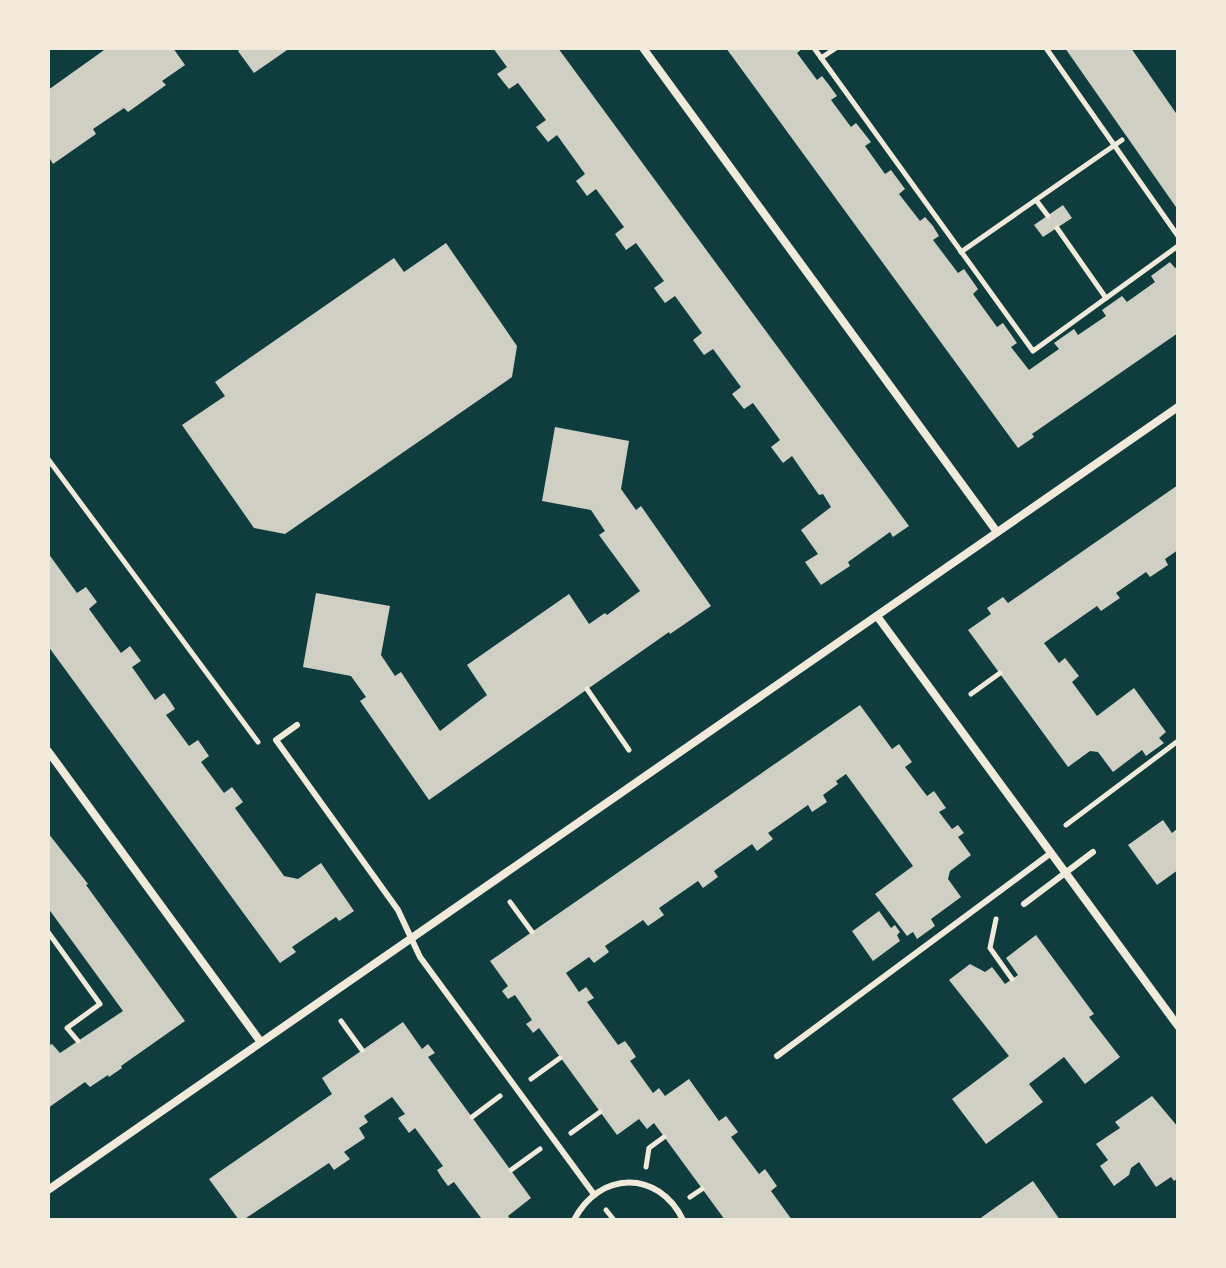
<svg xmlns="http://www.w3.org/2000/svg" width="1226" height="1268" font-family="Inter,sans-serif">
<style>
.building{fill:#cfcfc3}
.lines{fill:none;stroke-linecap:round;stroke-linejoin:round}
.path{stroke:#f1e9da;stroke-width:5}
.service{stroke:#f1e9da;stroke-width:6}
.minor{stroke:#f1e9da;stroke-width:8}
</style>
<rect width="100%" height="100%" fill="#0f3d3e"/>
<g class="building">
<path d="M107,48H173L185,65L162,81L166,85L128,112L124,108L93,129L96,134L53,164L50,159L48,161V90Z"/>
<path d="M242,48H290L254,73L238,51Z"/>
<path d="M493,48H558L909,526L893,537L890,532L848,562L850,566L821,585L805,562L818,554L801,530L831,507L823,494L819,495L792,456L783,463L771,447L780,440L753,403L744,409L732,394L741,387L713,349L704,355L693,340L702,333L675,296L665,303L659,295L654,288L664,281L636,243L626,250L615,234L624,227L596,189L587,196L576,181L585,174L557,135L548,142L536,127L546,120L518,83L509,89L497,74L507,67Z"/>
<path d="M726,48H803L797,53L817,80L822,76L829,85L837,96L831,100L851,127L856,123L871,142L865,146L885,174L891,170L905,189L899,194L920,221L925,217L933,226L939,236L933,240L958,273L964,269L978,289L973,294L997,327L1003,323L1017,343L1011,347L1029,370L1059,349L1054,343L1074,329L1078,335L1106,316L1102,310L1122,296L1127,302L1155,282L1151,276L1170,262L1175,268L1178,266V333L1032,434L1034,437L1018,448Z"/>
<path d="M1065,48H1131L1151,77L1178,116V210Z"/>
<path d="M1063,205L1072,218L1043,237L1034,225Z"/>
<path d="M446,243L517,346L512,377L285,534L254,528L182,425L225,396L215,382L394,258L404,272Z"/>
<path d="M555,427L629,441L621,489L636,510L641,506L711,606L670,634L669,632L429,800L360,701L366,697L351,676L303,667L316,593L390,606L381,655L395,676L401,672L440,731L487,695L467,665L569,594L589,624L605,613L607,615L640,591L599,535L605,531L591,510L542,501Z"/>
<path d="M1178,485V550L1165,559L1168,565L1150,577L1146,572L1116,593L1120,598L1101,611L1097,606L1044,643L1059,663L1065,658L1079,676L1072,682L1097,716L1134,688L1166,732L1159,738L1164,743L1146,756L1142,750L1113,772L1098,752L1090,751L1068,767L968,630L991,614L987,608L1003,597L1008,603Z"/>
<path d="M48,553L77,593L86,587L97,602L89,609L121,653L130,646L141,661L132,667L155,700L164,693L170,701L175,709L166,715L189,746L198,740L209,756L201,762L224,793L232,787L243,802L235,808L284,876L298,879L321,863L354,911L339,921L336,917L292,947L296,952L280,963L48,646Z"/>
<path d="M860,705L892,749L899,744L912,762L905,767L927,796L934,791L946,808L939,812L952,829L958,825L964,833L958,837L971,855L950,871L948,879L961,897L931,919L935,926L917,939L913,932L907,936L875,894L913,866L846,774L836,781L838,784L823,795L827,802L812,812L808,805L768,833L773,839L757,851L752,844L714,871L718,877L703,888L698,881L659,908L664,915L648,926L643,920L605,946L609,952L594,963L589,957L566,973L579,992L586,987L594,998L587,1002L618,1045L625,1041L631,1049L636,1057L630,1061L653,1093L659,1088L665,1096L689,1079L719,1121L726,1116L738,1132L731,1137L759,1174L765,1169L777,1186L771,1191L792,1220H725L654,1123L647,1129L639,1119L617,1135L539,1028L533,1033L531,1030L526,1024L532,1020L515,995L508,999L502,991L508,986L490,961Z"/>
<path d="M1163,820L1172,833L1178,828V870L1157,885L1128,845Z"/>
<path d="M48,833L88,884L86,885L185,1021L121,1066L122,1068L109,1077L108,1075L90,1087L85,1082L48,1108V1046L52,1044L60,1053L123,1011L48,908Z"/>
<path d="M879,911L891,928L895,925L900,932L897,935L900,941L873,961L852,931Z"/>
<path d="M1036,935L1094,1014L1089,1017L1120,1057L1085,1084L1064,1057L1029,1084L1043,1102L986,1144L952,1099L1009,1056L949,980L970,964L985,972L992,967L1005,984L1018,975L1006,958Z"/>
<path d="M403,1022L422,1049L428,1044L435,1053L428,1057L531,1198L508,1216L511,1220H478L481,1218L454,1182L448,1186L442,1178L437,1170L443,1166L415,1128L409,1133L398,1118L405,1114L392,1097L364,1116L368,1122L359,1128L365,1138L344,1152L350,1159L334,1170L329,1163L243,1220H239L209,1179L332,1094L322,1078Z"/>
<path d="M1152,1096L1178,1127V1178L1174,1181L1171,1177L1156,1187L1139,1162L1131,1168L1129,1175L1114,1186L1100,1166L1108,1160L1096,1144L1120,1128L1115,1122Z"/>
<path d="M1033,1181L1060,1220H979L982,1217Z"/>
</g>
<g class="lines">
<g class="path">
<path d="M814,48L1033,351L1178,246"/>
<path d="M1046,48L1178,236"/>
<path d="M821,58L836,48"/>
<path d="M1036,200L1048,216"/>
<path d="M1057,228L1106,298"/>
<path d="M961,252L1122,140"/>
<path d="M48,459L258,742"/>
<path d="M587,689L629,750"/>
<path d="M971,694L1000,673"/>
<path d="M1066,825L1178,741"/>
<path d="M510,902L532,932"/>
<path d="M996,919L990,948L1012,979"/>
<path d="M48,932L100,1004L67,1028L78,1041"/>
<path d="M341,1021L362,1050"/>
<path d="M531,1079L560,1058"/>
<path d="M472,1117L500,1096"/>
<path d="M571,1133L600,1112"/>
<path d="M646,1167L649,1148L664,1137"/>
<path d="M511,1170L540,1149"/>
<path d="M690,1197L702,1189"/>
<path d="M606,1210L614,1220"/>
</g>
<g class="service">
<path d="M297,725L276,740L398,910L420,957L593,1193"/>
<path d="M1024,904L1093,852"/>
<path d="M777,1056L1051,853"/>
<path d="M574,1220C599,1171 658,1169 683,1220"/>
</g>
<g class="minor">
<path d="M643,48L997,532"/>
<path d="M877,616L1178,1026"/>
<path d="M48,751L260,1041"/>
<path d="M48,1190L1178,407"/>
</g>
</g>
<rect width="1226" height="1268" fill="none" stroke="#f1e9da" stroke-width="100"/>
</svg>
